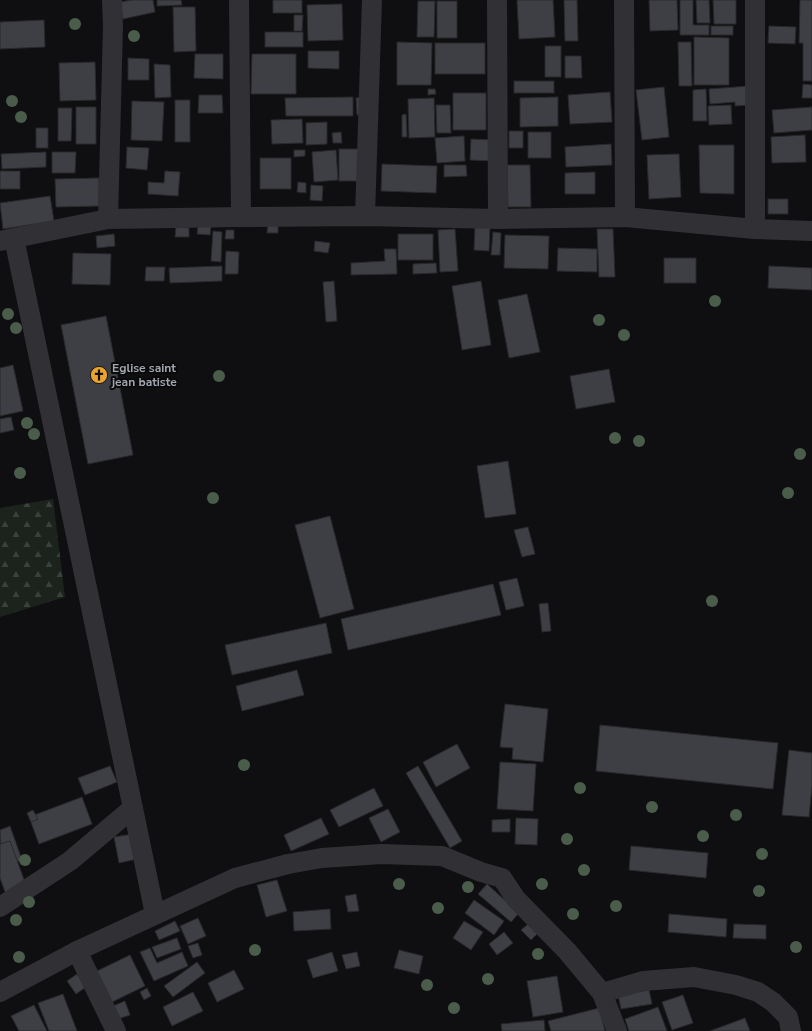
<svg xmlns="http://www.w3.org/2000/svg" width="812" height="1031" font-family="'Nunito Sans',sans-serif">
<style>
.forest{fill:url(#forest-firs)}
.building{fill:#3e3f44;stroke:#29292d}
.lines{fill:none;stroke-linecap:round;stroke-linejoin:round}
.minor{stroke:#313135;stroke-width:20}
.tree{fill:#495d4a}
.labels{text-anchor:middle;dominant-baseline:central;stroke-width:4;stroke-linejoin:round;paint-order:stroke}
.poi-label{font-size:12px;font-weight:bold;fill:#a1a6b1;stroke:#0a0a0b;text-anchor:start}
</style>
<defs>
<pattern id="forest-firs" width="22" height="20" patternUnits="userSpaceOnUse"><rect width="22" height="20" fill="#1c231c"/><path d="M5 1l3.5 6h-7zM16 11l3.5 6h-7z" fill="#3a403b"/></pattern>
</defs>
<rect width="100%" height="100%" fill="#0f0f11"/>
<path class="forest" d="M53,499L65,597L0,617V508Z"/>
<g class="building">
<path d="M132,0H153L155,12L123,19L120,2Z"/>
<path d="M157,0H181L182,5L157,6Z"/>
<rect x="273" y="0" width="29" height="13"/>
<path d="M517,0H553L555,37L519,39Z"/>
<path d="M564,0H577L578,41H565Z"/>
<path d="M649,0H677L678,30L650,31Z"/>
<path d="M680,0H693V25H709V35H680Z"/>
<path d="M696,0H709L710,23H697Z"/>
<path d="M713,0H736V24H714Z"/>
<path d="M800,0H812V81H803V43H799Z"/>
<path d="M418,1H435L434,37H417Z"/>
<rect x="437" y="1" width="20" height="37"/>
<path d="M342,4L343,40L308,41L307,5Z"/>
<path d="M173,7H195L196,51L174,52Z"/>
<path d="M294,15H303L302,31H294Z"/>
<path d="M44,20L45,47L0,49V22Z"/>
<rect x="711" y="26" width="22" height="9"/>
<path d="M769,26L796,27L795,44L768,43Z"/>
<rect x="265" y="32" width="38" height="15"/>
<path d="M694,37L729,38V85H694Z"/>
<path d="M397,42L432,43L431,85H397Z"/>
<path d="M678,42H691L692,86H679Z"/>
<rect x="435" y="43" width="50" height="31"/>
<rect x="545" y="46" width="16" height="31"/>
<path d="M308,51H339V69L308,68Z"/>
<path d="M195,54H223V79L194,78Z"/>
<path d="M252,54H296V94H251Z"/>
<path d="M565,56H581L582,78H565Z"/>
<path d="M128,58L149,59V80H128Z"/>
<path d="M95,62L96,100L60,101L59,63Z"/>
<path d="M154,64L170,65L171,97L155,98Z"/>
<rect x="514" y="81" width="40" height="12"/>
<path d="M803,84L812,85V98H802Z"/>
<path d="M749,86L750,105L735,106V102L710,104L709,89Z"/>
<path d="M664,87L669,137L642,140L636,90Z"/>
<path d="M428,89H435L436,94L428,95Z"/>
<path d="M706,89L707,121H693V90Z"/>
<path d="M610,92L612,122L570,124L568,95Z"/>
<rect x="453" y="93" width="33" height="37"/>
<path d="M199,95H222L223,113H198Z"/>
<path d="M353,97V116H286L285,98Z"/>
<path d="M361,97L362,115H357L356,98Z"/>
<path d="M558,97V126L520,127V98Z"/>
<path d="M434,98L435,137L409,138L408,99Z"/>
<rect x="175" y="100" width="15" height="42"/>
<path d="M132,101L164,102L162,141L131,140Z"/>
<path d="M436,105H450L451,133H437Z"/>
<path d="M731,105L732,124L709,125L708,106Z"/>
<rect x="76" y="107" width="20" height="37"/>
<path d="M812,107V130L774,133L772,110Z"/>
<path d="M58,108H72L71,141H58Z"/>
<path d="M406,114L407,137H402V115Z"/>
<path d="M302,119L303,143L272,144L271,120Z"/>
<path d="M327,122V144L306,145V123Z"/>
<rect x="36" y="128" width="12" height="20"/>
<rect x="509" y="131" width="14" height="17"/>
<path d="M341,132L342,143H333L332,133Z"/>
<rect x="528" y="132" width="23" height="26"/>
<path d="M805,135L806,162L772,163L771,137Z"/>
<path d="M464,136L465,161L437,163L435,138Z"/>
<path d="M471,139L493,140V161L470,160Z"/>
<path d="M611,144L612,165L566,167L565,147Z"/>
<path d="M699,145H734V194L700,193Z"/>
<path d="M127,147L149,148L147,170L126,168Z"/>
<rect x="339" y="149" width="21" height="32"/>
<path d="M294,150H305V156L294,157Z"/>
<path d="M336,150L338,180L314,182L312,152Z"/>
<path d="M46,152V167L2,169L1,154Z"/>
<path d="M52,152H76L75,173H52Z"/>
<path d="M679,154L681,197L649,199L647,155Z"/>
<rect x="260" y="158" width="31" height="31"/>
<path d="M382,164L437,166L436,193L381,191Z"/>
<path d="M444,165H466L467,176L444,177Z"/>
<path d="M507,165H530L531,207H508Z"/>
<rect x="0" y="171" width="20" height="18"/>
<path d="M165,171L180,172L178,196L148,194V182L164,183Z"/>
<path d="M595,172V194H565V173Z"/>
<path d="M99,178V206L56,207L55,179Z"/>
<path d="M298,182L306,183V193L297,192Z"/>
<path d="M311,185L323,186L322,201L310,200Z"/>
<path d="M50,196L54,221L3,229L0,203Z"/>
<rect x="768" y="199" width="20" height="15"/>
<path d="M268,223H278V233H267Z"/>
<path d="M198,225L211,226L210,235L197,234Z"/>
<path d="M176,227L189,228V237H175Z"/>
<path d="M475,227H490L489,251L474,250Z"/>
<path d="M455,229L458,271L440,272L438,230Z"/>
<path d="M597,229H613L615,277H599Z"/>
<path d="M226,230H234V239H225Z"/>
<path d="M213,231L222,232L221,262L211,261Z"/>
<path d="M493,232L501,233L500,255H491Z"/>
<path d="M114,234L115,246L97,248L96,236Z"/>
<rect x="398" y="234" width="35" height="26"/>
<path d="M505,235L549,236L548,269L504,268Z"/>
<path d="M315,241L330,243L328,253L314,251Z"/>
<path d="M558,248L597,249V272L557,271Z"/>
<path d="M384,249H396L397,274L351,275V263L385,261Z"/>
<path d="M226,251L239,252L238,274H225Z"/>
<path d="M73,253L111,254L110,285L72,284Z"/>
<rect x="664" y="258" width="32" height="25"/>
<path d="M436,263L437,273L413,274V264Z"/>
<path d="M222,266V281L170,283L169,268Z"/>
<path d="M769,266L812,268V290L768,288Z"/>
<path d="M146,267H165L164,281H145Z"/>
<path d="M334,281L337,321L326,322L323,282Z"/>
<path d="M481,281L491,345L462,350L452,286Z"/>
<path d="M527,294L540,352L509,358L498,300Z"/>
<path d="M106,316L133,455L88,464L61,325Z"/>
<path d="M13,365L23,411L0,416V368Z"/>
<path d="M609,369L615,402L576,409L570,376Z"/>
<path d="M11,417L14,430L0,433V419Z"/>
<path d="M508,461L516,514L485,518L477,466Z"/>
<path d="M330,516L354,609L320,618L295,525Z"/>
<path d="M528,527L535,554L522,557L514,530Z"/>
<path d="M517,578L524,606L506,610L499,582Z"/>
<path d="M493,584L501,615L348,650L341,619Z"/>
<path d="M548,603L551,631L542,632L539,604Z"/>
<path d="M326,623L332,653L232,675L225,645Z"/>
<path d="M297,670L304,695L242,711L236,686Z"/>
<path d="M505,704L548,709L543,762L512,759L513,748L500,747Z"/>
<path d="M600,725L778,743L773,789L596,771Z"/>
<path d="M457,744L470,768L436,787L423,762Z"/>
<path d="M789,750L812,753V786L809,817L782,815Z"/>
<path d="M500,762L536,764L533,811L497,809Z"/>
<path d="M110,766L117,782L85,795L78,778Z"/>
<path d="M418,766L462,841L450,848L406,773Z"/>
<path d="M374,788L383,806L339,827L330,810Z"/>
<path d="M82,797L92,824L39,844L29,817Z"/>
<path d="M388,809L400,832L381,842L369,818Z"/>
<path d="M33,810L38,819L31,822L27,813Z"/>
<path d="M321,818L329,834L291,851L284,835Z"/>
<path d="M516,818L538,819L537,845L515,844Z"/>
<path d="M510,819V832H492V820Z"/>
<path d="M10,826L22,860L1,867L0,830Z"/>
<path d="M133,834L137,859L119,863L114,837Z"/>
<path d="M10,841L26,885L5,892L0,878V844Z"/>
<path d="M631,846L708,853L706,878L629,870Z"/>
<path d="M277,880L287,911L266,917L257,885Z"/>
<path d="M487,884L519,913L511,922L478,894Z"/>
<path d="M356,894L359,911L348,912L345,896Z"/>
<path d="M474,900L504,921L494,935L465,913Z"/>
<path d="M330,909L331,929L294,931L293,912Z"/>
<path d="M669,914L727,919L726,937L668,932Z"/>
<path d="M198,918L206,936L188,944L180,926Z"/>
<path d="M175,921L180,931L159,940L155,931Z"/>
<path d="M464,921L483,932L471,950L453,938Z"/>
<path d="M528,924L537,934L531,940L521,930Z"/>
<path d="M734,924L766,925V939L733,938Z"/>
<path d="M504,932L513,943L497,955L489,944Z"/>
<path d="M177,938L181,949L157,958L152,947Z"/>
<path d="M198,943L202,955L193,958L188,946Z"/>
<path d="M150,948L157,963L182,952L188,966L154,981L140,952Z"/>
<path d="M399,950L423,956L419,974L394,968Z"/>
<path d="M332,952L338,971L313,978L307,960Z"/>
<path d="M357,952L360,966L346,969L342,955Z"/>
<path d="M130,955L145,986L110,1003L95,972Z"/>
<path d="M197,962L205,973L173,997L164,986Z"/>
<path d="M234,970L244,989L217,1002L208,983Z"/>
<path d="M77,974L86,987L76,994L67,981Z"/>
<path d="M557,976L563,1012L533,1017L527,981Z"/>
<path d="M147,988L151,996L144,1000L140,992Z"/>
<path d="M649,990L652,1004L621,1009L618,995Z"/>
<path d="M193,992L203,1011L172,1026L163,1007Z"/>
<path d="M63,994L77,1031H49L38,1003Z"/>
<path d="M683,995L693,1023L672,1030L662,1002Z"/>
<path d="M125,1001L130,1015L118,1019L113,1006Z"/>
<path d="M34,1005L47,1031H19L11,1016Z"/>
<path d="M658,1007L667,1031H629L625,1019Z"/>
<path d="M599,1008L605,1031H551L548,1021Z"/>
<path d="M745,1018L750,1031H710Z"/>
<path d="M544,1020L545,1031H502L501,1024Z"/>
</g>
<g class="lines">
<g class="minor">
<path d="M239,0L241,217"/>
<path d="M497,0L498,219"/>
<path d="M624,0L625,217"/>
<path d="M365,216L372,0"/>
<path d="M108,219L113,26L112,0"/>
<path d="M755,229V0"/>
<path d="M14,238L155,914"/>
<path d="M0,241L108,219L241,217L365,216L498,219L625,217L755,229L812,231"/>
<path d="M0,907L70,861L133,808"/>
<path d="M77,951L116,1031"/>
<path d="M0,992L77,951L235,878L288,864L322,858L381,854L442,856L481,872L502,878L516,899L567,951L602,993L617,1031"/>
<path d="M602,993L643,981L694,977L736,985L758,992L773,1002L788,1017L791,1031"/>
</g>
</g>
<g class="tree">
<circle cx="75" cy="24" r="6"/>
<circle cx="134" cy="36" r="6"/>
<circle cx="12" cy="101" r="6"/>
<circle cx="21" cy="117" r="6"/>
<circle cx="715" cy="301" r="6"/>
<circle cx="8" cy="314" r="6"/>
<circle cx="599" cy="320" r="6"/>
<circle cx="16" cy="328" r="6"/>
<circle cx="624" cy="335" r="6"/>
<circle cx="219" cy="376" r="6"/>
<circle cx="27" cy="423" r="6"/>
<circle cx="34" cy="434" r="6"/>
<circle cx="615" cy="438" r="6"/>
<circle cx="639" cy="441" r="6"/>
<circle cx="800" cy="454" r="6"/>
<circle cx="20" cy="473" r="6"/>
<circle cx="788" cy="493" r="6"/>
<circle cx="213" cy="498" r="6"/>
<circle cx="712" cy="601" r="6"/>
<circle cx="244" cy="765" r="6"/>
<circle cx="580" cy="788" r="6"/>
<circle cx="652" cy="807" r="6"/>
<circle cx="736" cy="815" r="6"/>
<circle cx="703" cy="836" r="6"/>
<circle cx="567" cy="839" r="6"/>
<circle cx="762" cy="854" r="6"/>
<circle cx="25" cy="860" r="6"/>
<circle cx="584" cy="870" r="6"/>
<circle cx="399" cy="884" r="6"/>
<circle cx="542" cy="884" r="6"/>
<circle cx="468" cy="887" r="6"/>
<circle cx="759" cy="891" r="6"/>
<circle cx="29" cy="902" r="6"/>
<circle cx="616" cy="906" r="6"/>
<circle cx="438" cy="908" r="6"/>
<circle cx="573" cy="914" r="6"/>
<circle cx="16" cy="920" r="6"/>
<circle cx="796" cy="947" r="6"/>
<circle cx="255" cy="950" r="6"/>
<circle cx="538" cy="954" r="6"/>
<circle cx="19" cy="957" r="6"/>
<circle cx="488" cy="979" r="6"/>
<circle cx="427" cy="985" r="6"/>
<circle cx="454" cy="1008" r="6"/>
</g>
<defs>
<symbol id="church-disc" viewBox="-11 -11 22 22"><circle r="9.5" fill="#e9a32f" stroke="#0a0a0b"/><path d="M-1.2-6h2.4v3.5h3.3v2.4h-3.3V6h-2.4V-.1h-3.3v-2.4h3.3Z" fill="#111"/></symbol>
</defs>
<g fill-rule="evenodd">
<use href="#church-disc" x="89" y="365" width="20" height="20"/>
</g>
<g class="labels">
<g class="poi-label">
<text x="112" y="368">Eglise saint<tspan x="112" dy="14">jean batiste</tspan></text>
</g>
</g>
</svg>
